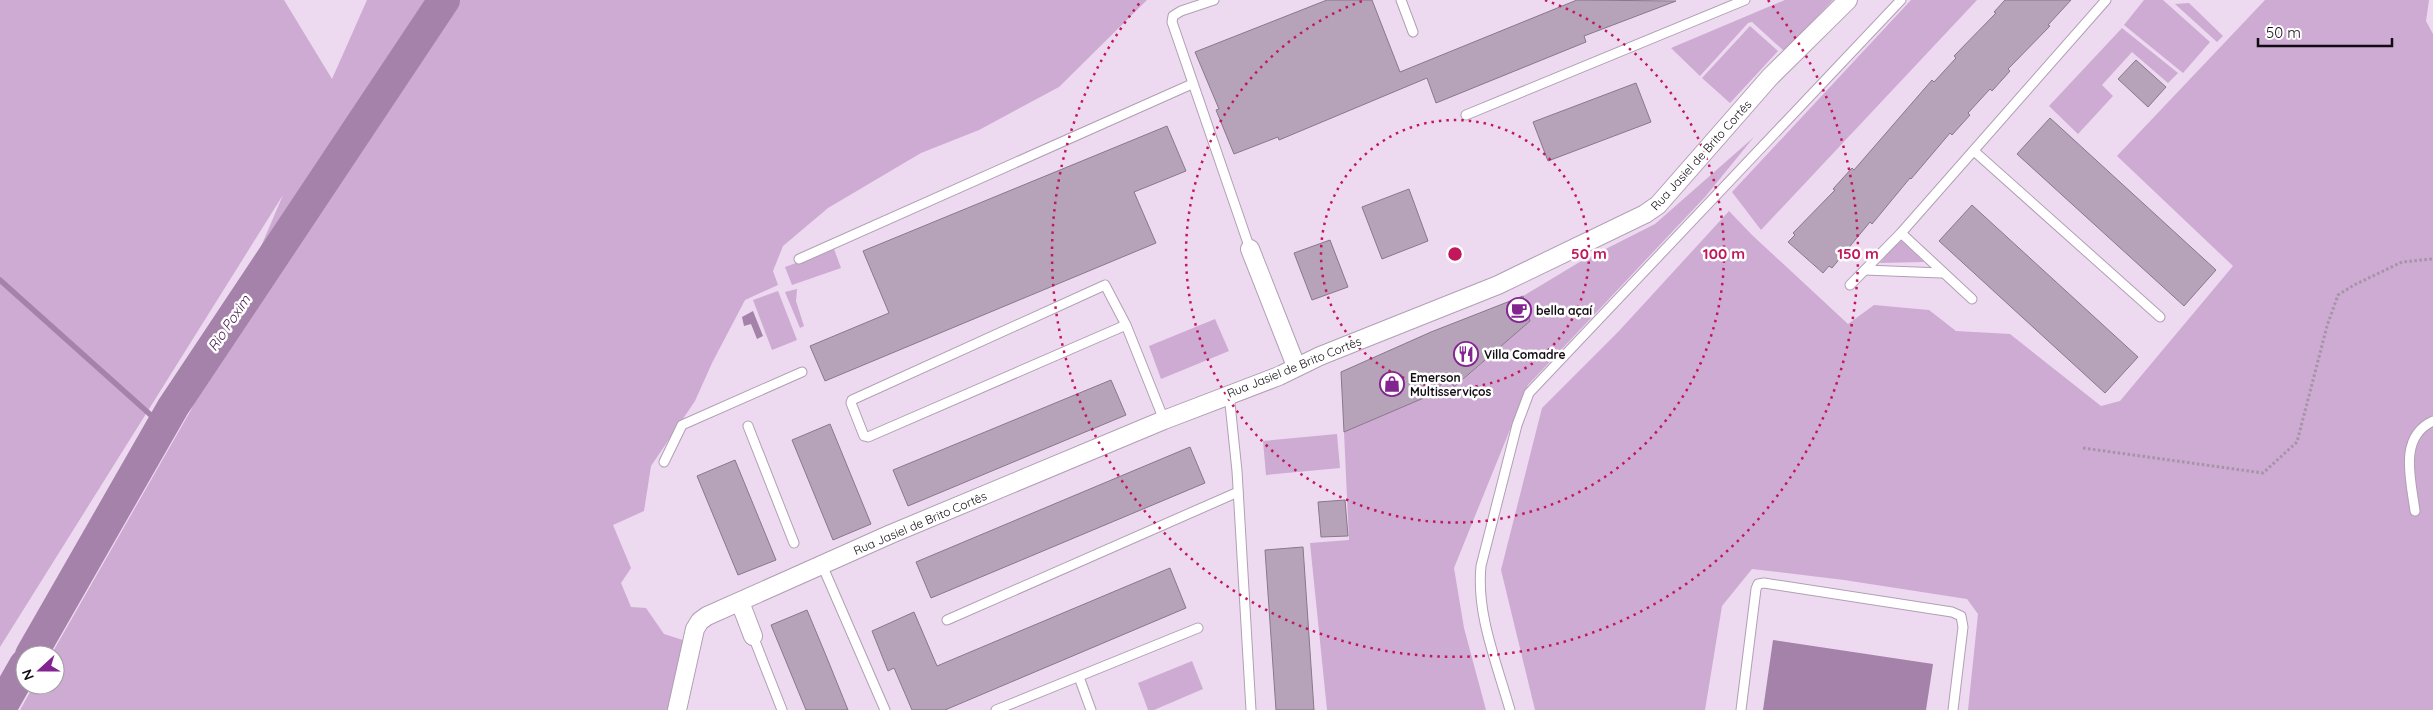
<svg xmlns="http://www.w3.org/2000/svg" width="2433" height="710" font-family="Quicksand,sans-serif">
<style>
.green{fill:#ceabd3}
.water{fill:#a582a9}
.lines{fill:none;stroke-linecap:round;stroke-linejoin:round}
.stream{stroke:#a582a9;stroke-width:5.5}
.river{stroke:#a582a9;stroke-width:32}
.building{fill:#b6a3b9;stroke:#89778b}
.lane-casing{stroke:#b19fb4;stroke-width:11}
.street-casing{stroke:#b19fb4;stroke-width:20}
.path{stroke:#a495a6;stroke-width:3;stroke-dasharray:2.5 2.5;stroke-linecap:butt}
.lane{stroke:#fff;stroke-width:9}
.street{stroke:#fff;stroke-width:18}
.ring{fill:none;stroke:#c2185b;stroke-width:2.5;stroke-dasharray:2.5 5}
.labels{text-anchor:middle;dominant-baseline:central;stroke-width:5;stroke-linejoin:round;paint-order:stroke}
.street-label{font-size:12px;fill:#120b13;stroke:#fff}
.poi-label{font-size:12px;font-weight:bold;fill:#120b13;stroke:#fff;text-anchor:start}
.water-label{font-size:14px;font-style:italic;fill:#46194c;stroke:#fff}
.centre{fill:#c2185b;stroke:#fff;stroke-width:2.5}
.ring-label{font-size:15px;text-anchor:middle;font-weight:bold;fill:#c2185b;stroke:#fff;stroke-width:5;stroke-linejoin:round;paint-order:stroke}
</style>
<rect width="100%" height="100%" fill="#eddaf0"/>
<g class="green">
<path d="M0,0H284L332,79L367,0H1147L1059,87L979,130L921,153L828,208L783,246L773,271L778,285L745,300L712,363L695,401L651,466L644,511L613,525L631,568L621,583L631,607L646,608L664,634L692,643L677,710H20L34,685H55V655H51L191,410L283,195L0,647Z"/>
<path d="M1785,0H1833L1784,51L1752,22L1748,23L1700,76L1671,48Z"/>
<path d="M1911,0H1977L1761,230L1732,192Z"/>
<path d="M2144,0H2163L2210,42L2183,73L2124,25Z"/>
<path d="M2265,0H2429L2426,21L2433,34V710H1968L1978,614L1967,599L1844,580L1752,569L1722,606L1705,710H1535L1501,570L1542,408L1619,331L1729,211L1752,235L1848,324L1874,305L1929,310L1956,331L2010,334L2101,406L2120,401L2233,266L2117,156Z"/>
<path d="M2189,3L2223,36L2217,42L2175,4Z"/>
<path d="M1750,26L1778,51L1730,103L1702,78Z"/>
<path d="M2122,28L2178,73L2168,83L2132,52L2102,85L2113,96L2078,134L2049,106Z"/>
<path d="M1754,137L1705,197L1528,385L1454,568L1464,628L1486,710H1327L1310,543L1349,540L1344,432L1433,394L1449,375L1455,387L1530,321L1523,296L1578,263L1655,224Z"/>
<path d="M1900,239L1924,262L1880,263Z"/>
<path d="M834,249L841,268L792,285L785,267Z"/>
<path d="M797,289L796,301L804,326L800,328L785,292Z"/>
<path d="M778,291L797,340L772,350L753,300Z"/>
<path d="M1215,319L1229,351L1161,379L1149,346Z"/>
<path d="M1337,434L1340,468L1266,475L1263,441Z"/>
<path d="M1192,661L1203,689L1154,710H1148L1138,683Z"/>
</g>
<g class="water">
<path d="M753,311L763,336L757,339L751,324L744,326L742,317Z"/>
<path d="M1773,640L1933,664L1926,710H1763Z"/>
</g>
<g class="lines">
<path class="stream" d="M0,280L163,426"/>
<g class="river">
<path d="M31,655L173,407L444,0"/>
<path d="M0,709L25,665"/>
</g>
</g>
<g class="building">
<path d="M1327,0H1372L1400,72L1577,0L1676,1L1584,36L1586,42L1436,103L1427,78L1279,140L1278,137L1234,154L1216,110L1219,109L1195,52Z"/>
<path d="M2005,0H2071L2048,25L2050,26L2008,69L2010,71L1992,91L1990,89L1968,113L1970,115L1952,135L1950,133L1911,179L1910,178L1872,224L1870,222L1832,268L1829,266L1823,273L1788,242L1795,235L1793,233L1835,190L1833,189L1852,168L1854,170L1932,80L1934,82L1956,58L1954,56L1996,13L1994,12Z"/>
<path d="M2136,60L2166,87L2148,107L2118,79Z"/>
<path d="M1636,83L1651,122L1548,161L1533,122Z"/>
<path d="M2050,118L2216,270L2184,306L2017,154Z"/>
<path d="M1167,126L1186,171L1134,192L1156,243L825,381L810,346L889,313L863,251Z"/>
<path d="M1409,189L1428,241L1382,259L1362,207Z"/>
<path d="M1972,205L2138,357L2105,393L1939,241Z"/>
<path d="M1330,240L1348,287L1312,300L1294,253Z"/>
<path d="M1523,296L1530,321L1454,387L1449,375L1433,394L1344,432L1341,372L1431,332Z"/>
<path d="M1111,380L1126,415L908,506L893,470Z"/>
<path d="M830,424L871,524L833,540L792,440Z"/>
<path d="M1190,447L1205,483L931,598L916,562Z"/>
<path d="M735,460L776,560L738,575L697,476Z"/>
<path d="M1345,500L1348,536L1321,537L1318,502Z"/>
<path d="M1303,547L1314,710H1276L1265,550Z"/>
<path d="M1170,568L1186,608L945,710H912L894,668L888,671L872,631L914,612L937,666Z"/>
<path d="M807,610L827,658L848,710H806L771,625Z"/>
</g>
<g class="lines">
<defs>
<g id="lane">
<path d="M1214,0L1181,11L1173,16L1172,22L1250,249"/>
<path d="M1401,0L1413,32"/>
<path d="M1466,115L1745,0"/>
<path d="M1974,151L2160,317"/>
<path d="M1901,233L1972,299"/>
<path d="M799,259L1192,84"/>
<path d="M1865,270L1941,273"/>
<path d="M1850,285L1901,233L2106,0"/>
<path d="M1126,325L868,437L864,436L851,403L852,400L1105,285L1126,325L1164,420"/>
<path d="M1229,394L1237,471L1251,710"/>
<path d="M748,426L794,543"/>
<path d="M664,462L682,425L802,372"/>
<path d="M2415,511C2411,480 2398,437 2433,421"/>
<path d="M822,565L885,710"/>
<path d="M947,620L1238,492"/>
<path d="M753,636L782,710"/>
<path d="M1079,677L1091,710"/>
<path d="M996,710L1198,628"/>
<path d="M1510,710C1497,664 1476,614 1481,566L1517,425L1529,393L1901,0"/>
<path d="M1741,710L1756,589L1758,584L1764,583L1952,612L1961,616L1963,627L1953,710"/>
</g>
<g id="street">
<path d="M1250,249L1296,366"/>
<path d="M740,602L753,636"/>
<path d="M677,710L695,629L700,621L707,616L891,534L1164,420L1279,376L1320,356L1498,285L1645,214L1658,205L1770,77L1848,0"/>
</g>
</defs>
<use href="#lane" class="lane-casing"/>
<use href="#street" class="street-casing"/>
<path class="path" d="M2083,448L2263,473L2297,442L2327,326L2338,295L2354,285L2402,262L2433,259"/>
<use href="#lane" class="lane"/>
<use href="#street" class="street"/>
</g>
<g class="ring">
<circle cx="1455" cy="254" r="134"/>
<path d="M1545 0A269 269 0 1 1 1365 0"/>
<path d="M1768 0A403 403 0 1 1 1142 0"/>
</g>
<defs>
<symbol id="cafe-ring" viewBox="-11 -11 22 22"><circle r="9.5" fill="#fff" stroke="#822590" stroke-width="1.5"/><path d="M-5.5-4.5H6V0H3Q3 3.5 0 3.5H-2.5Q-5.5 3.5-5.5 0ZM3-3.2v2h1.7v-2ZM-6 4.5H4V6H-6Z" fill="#822590"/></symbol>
<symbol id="restaurant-ring" viewBox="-11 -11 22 22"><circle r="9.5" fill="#fff" stroke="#822590" stroke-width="1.5"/><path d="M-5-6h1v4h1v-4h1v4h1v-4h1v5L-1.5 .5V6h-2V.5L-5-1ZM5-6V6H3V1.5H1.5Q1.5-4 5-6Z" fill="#822590"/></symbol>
<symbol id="shop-ring" viewBox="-11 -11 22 22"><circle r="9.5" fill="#fff" stroke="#822590" stroke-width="1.5"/><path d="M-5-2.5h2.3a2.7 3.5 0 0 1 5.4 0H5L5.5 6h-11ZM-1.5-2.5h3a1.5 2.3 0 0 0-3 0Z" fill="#822590"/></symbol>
</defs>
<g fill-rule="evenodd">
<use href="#cafe-ring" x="1505" y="296" width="28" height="28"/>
<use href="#restaurant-ring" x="1452" y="340" width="28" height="28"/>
<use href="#shop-ring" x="1378" y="370" width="28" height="28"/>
</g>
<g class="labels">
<g class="street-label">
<text transform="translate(1701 155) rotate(-48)">Rua Jasiel de Brito Cortês</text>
<text transform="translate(1294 367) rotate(-22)">Rua Jasiel de Brito Cortês</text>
<text transform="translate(920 523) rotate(-23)">Rua Jasiel de Brito Cortês</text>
</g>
<g class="poi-label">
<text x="1536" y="310">bella açaí</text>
<text x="1484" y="354">Villa Comadre</text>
<text x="1410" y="377">Emerson<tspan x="1410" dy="14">Multisserviços</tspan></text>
</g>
<g class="water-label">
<text transform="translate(229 323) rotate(-56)">Rio Poxim</text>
</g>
</g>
<circle cx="1455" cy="254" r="8" class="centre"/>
<g class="ring-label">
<text x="1589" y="259">50 m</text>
<text x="1724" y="259">100 m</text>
<text x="1858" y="259">150 m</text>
</g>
<g transform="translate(40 670) rotate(249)"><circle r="24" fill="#ffffff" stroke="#a09da1"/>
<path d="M0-4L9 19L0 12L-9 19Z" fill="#822590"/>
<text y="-8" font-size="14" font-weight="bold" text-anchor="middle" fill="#120b13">N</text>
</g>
<path d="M2258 38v8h134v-8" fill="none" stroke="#120b13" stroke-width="2.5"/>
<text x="2266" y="38" font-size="15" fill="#120b13" stroke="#ffffff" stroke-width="4" paint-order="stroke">50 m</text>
</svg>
